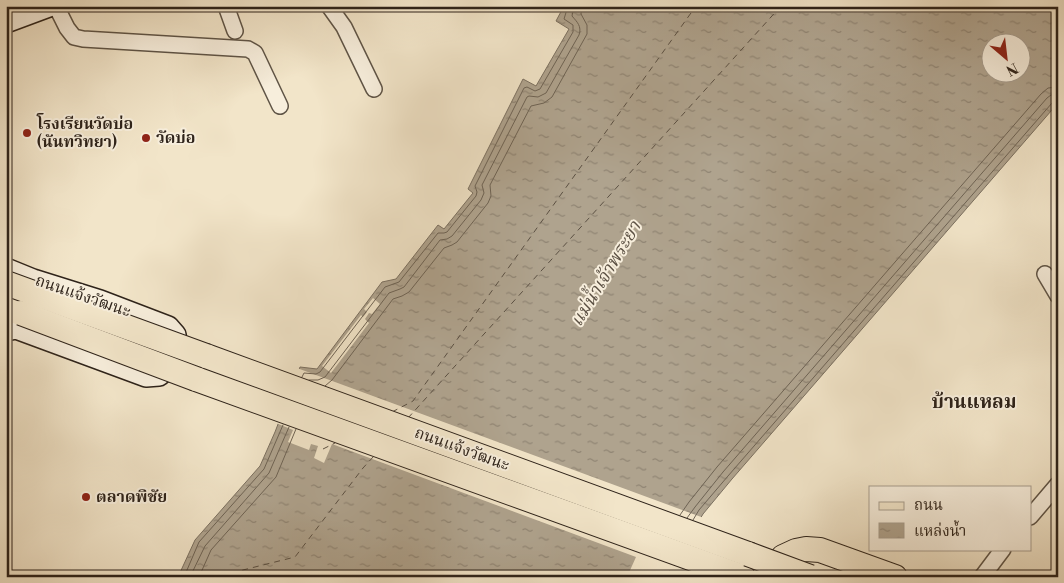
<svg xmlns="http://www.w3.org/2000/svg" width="1064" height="583" font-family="'Libre Bodoni','Noto Serif Thai',serif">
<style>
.water{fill:url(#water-ripples);stroke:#7b7060;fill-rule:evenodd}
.pier{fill:#f2e5c9}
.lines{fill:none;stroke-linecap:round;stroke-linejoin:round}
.shore{stroke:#6e6354;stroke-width:1}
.ferry{stroke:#5b5043;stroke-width:1;stroke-dasharray:6 5;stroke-linecap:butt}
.street-casing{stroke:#5f5446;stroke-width:18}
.secondary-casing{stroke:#2e231a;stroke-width:24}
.primary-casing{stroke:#2e231a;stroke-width:26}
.street{stroke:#f7eedc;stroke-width:15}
.secondary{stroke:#f7eedc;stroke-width:21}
.primary{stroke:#f2e5c9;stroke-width:24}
.primary-bridge-casing{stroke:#2e231a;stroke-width:26;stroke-linecap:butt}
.primary-bridge{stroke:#f2e5c9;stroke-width:24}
.poi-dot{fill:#8f2418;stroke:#f7eedc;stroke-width:2}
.labels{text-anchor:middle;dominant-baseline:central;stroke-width:4;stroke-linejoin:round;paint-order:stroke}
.poi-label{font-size:16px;font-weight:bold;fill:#2e231a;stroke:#f7eedc;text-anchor:start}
.street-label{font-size:16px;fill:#2e231a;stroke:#f7eedc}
.water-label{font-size:18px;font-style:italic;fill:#5b5043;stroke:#f7eedc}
.quarter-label{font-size:19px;font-weight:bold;fill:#2e231a;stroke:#f7eedc}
</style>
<defs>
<pattern id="water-ripples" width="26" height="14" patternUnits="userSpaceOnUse" patternTransform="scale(1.25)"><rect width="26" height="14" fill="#afa38e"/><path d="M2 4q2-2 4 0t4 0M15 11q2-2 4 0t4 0" fill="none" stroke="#8f8473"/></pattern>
</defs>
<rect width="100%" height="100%" fill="#f2e5c9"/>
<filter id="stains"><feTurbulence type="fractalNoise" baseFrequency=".004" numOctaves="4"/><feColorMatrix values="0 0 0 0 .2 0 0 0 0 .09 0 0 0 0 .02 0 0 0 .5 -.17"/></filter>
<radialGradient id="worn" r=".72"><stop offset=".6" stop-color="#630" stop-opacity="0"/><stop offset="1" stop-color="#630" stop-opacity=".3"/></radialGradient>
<path class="water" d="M564,6H1058V103L732,479L703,514L671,567L666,577H178L195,540L260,466L275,432L300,367L317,369L382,282L396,279L438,225L444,229L473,193L468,189L523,79L536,86L569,29L556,21ZM992,42H1022V72H992Z"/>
<g class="pier">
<path d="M373,298L380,304L372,314L369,313L365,319L369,323L331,373L322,366L361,315L363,317L367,312L364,309Z"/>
<path d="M297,368L704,518L672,570H670L666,577H627L636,557L332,444L324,463L314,458L318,446L311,444L309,450L288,442L293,430L276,423Z"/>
</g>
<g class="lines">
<g class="shore">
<path d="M302,377L304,373L316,374L320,372L385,287L399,282L438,233H444L447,232L476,196L477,192L475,186L524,88L527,87L535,91L540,89L573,32V25L564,19L568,6"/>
<path d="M309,380H318L325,377L389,293L400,289L404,287L440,240L447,239L452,236L481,200L484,193L482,185L527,97L529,96L538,97L546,93L579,35C582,26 577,22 572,16L574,6"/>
<path d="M325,386L332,380L393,299L402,296L409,292L444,248L452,245L457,242L488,203L491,196L490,185L531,106L544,103L552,97L587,34V25L581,14L582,6"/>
<path d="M680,515L689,502L717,467L1041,94L1048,88L1058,87"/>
<path d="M687,518L695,507L723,472L1047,98L1051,95L1058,94"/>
<path d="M693,520L699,510L728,476L1052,103L1058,101"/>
<path d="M184,577L199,542L264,469L283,425"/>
<path d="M190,577L205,546L269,473L289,427"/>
<path d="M199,577L211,550L276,477L296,429"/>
</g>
<g class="ferry">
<path d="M392,412L413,401L696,6"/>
<path d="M408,418L781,6"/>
<path d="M323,449L335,443"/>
<path d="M222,577L223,575L295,557L363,468L374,456"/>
</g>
<defs>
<g id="street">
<path d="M56,6L67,28L74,37L83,39L248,49L255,53L280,106"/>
<path d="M226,6L235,31"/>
<path d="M329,6L344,27L374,89"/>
<path d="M1045,274L1058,296"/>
<path d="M1030,517L1058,484"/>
<path d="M982,577L1003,549"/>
</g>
<g id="secondary">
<path d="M6,22L49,6"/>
<path d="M6,269L33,280L100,301L168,327L175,335L177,351L171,365L159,375L146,376L16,328L11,329H6"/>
</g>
<g id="primary">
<path d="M6,307L21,313"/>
<path d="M206,356L748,554"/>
<path d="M196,379L743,577"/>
<path d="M770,577L771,573L783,557L796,551L806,549L820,550L895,577"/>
</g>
</defs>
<use href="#street" class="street-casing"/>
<use href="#secondary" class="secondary-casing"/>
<use href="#primary" class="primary-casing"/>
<use href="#street" class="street"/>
<use href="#secondary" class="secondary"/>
<use href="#primary" class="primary"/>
<defs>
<g id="primary-bridge">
<path d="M6,283L206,356"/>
<path d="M21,313L196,379"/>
<path d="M748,554L810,577"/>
</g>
</defs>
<use href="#primary-bridge" class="primary-bridge-casing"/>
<use href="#primary-bridge" class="primary-bridge"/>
</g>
<g class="poi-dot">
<circle cx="27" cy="133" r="5"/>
<circle cx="146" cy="138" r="5"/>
<circle cx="86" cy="497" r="5"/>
</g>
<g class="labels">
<g class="poi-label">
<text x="37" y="124">โรงเรียนวัดบ่อ<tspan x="37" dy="18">(นันทวิทยา)</tspan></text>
<text x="156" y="138">วัดบ่อ</text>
<text x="96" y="497">ตลาดพิชัย</text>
</g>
<g class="street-label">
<text transform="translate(83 296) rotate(19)">ถนนแจ้งวัฒนะ</text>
<text transform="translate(462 449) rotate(20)">ถนนแจ้งวัฒนะ</text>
</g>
<g class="water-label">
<text transform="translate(606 274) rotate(-59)">แม่น้ำเจ้าพระยา</text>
</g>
<g class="quarter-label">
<text x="974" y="402">บ้านแหลม</text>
</g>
</g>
<rect width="1064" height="583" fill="none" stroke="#f2e5c9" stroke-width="25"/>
<rect x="8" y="8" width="1049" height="568" fill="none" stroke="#2e231a" stroke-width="2.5"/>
<rect x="12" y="12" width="1039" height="558" fill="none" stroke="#2e231a"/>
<rect x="869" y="486" width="162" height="65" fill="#f7eedc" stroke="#a79d8e"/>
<rect x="879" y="502" width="25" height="8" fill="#f2e5c9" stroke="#a79d8e"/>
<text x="914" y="510" font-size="15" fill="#2e231a">ถนน</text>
<rect x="879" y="523" width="25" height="15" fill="url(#water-ripples)" stroke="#a79d8e"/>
<text x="914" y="536" font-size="15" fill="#2e231a">แหล่งน้ำ</text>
<g transform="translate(1006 58) rotate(152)"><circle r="24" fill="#f7eedc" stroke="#a79d8e"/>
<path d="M0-4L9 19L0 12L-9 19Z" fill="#8f2418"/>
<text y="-8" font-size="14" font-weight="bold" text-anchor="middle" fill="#2e231a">N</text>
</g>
<rect width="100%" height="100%" filter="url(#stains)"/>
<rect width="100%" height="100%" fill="url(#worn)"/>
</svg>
